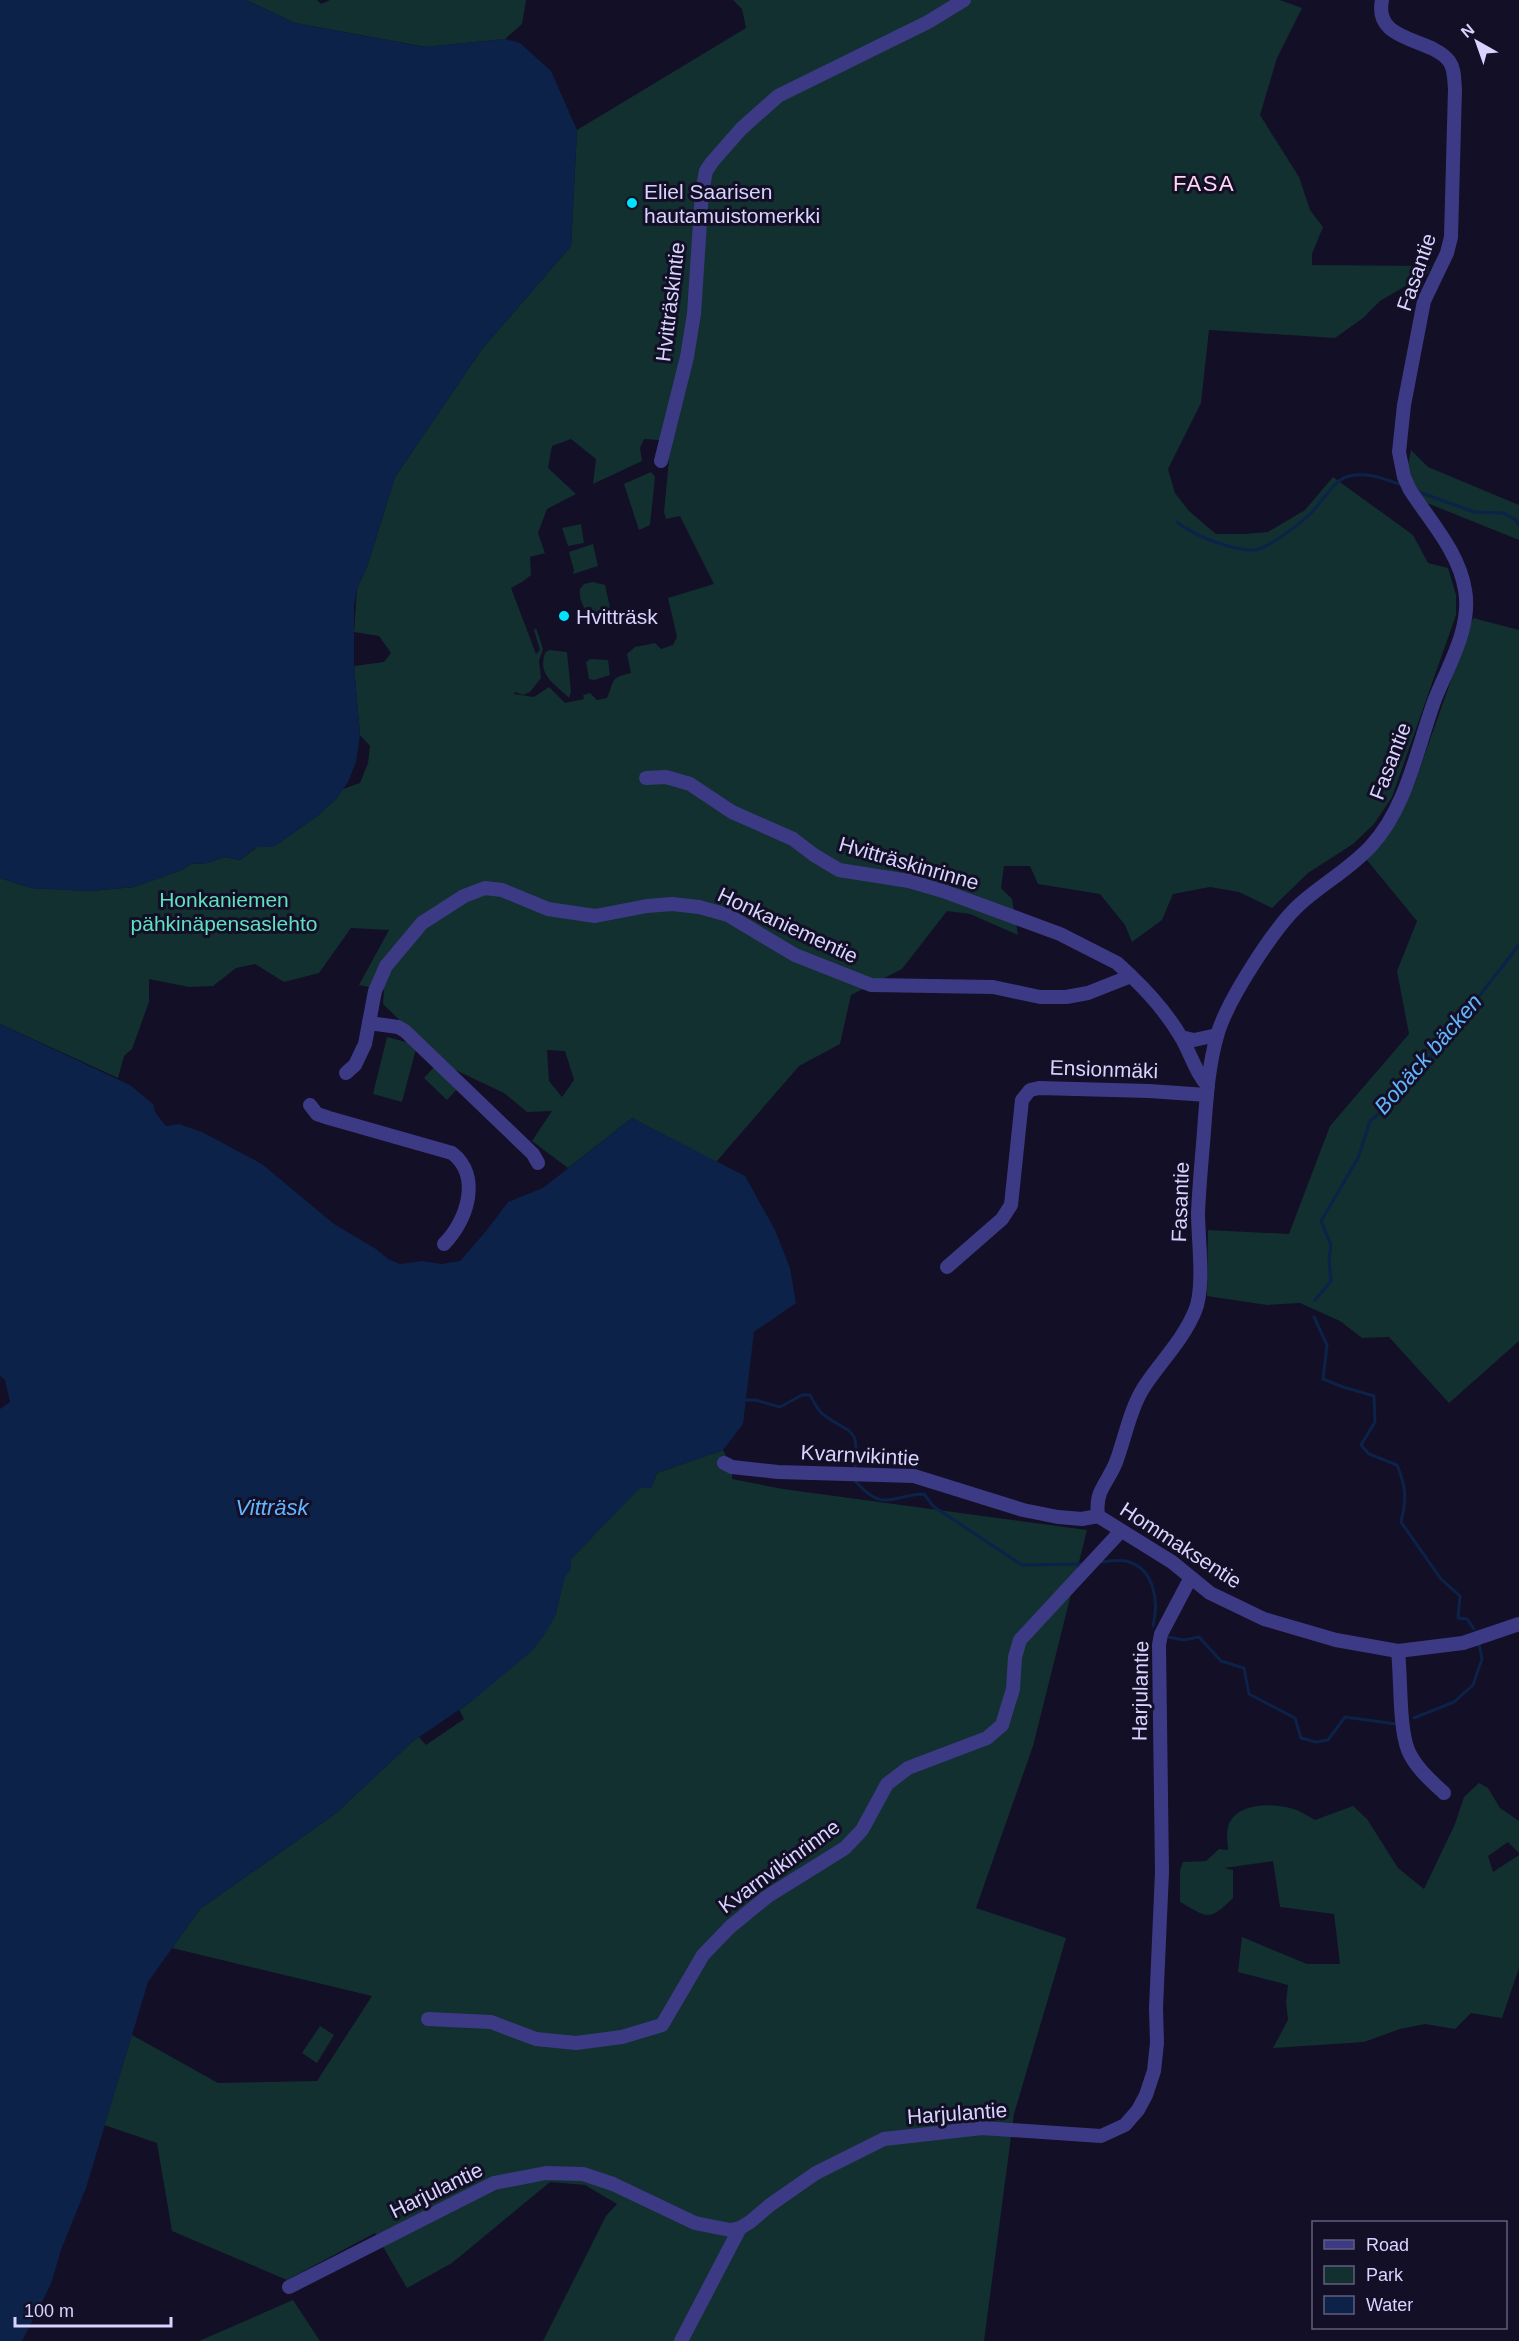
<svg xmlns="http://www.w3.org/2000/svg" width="1519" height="2341" font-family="Helvetica,sans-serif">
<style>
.green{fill:#12302f;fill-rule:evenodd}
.water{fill:#0c2248}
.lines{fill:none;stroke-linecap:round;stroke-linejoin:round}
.stream{stroke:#0c2248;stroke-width:3}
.minor{stroke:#3d3a85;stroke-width:14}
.poi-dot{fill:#00e5ff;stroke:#130f26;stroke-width:2}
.labels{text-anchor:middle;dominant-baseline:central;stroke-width:6;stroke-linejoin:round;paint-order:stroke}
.poi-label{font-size:21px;fill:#d9d4ff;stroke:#130f26;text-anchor:start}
.street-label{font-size:21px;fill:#d9d4ff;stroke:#130f26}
.park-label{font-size:21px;fill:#5fe0c0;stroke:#130f26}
.neighbourhood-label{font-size:22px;letter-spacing:1.5px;fill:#ffd6f0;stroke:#130f26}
.water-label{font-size:22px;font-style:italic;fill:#62b6ff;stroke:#130f26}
</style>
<rect width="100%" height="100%" fill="#130f26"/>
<g class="green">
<path d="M246,0H317L321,4L330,0H526L522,24L505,39L426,47L295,23Z"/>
<path d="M733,0H1280L1302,8L1277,58L1260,115L1299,177L1310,210L1323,227L1312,254V265L1430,266L1428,273L1380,301L1363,318L1335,338L1209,330L1201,403L1168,469L1175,493L1189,511L1216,534H1245L1268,532L1305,510L1333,477L1413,535L1428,563L1448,568L1456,595V615L1392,797L1374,824L1353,844L1308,873L1272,908L1239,892L1210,887L1173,894L1162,920L1132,942L1125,925L1100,894L1038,884L1030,866H1004L1001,888L1012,899L1018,935L970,914L947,911L902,969L851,995L840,1044L799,1066L716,1162L632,1118L568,1168L532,1141L552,1111L527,1112L504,1093L447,1066L383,1004L384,990L359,985L389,930L351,928L319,973L284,982L255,964L236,968L213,986L189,987L149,979V1002L132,1049L124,1056L118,1078L0,1024V878L31,888L90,891L134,887L182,870L191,864L208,863L224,857L240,860L257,847H273L316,817L336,799L343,789L360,783L368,763L370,746L360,735L354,666L384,662L391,653L379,636L354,632L357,589L368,564L395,477L482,349L571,246L577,130L746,28L742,9ZM571,439L596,459L593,484L642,461L640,448L644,439L659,440L669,460L664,512L666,519L680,516L714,584L668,598L677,637L673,645L661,649L655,643L635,647L627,654L631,673C609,678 615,680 607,698L597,700L590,693L583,695L584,699L565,703L549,687L534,697L514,694L515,692L523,695L530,692L541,678L539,661L543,649L536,628L534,630L540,650L536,654L511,588L522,582L531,575L530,557L545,553L538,533L547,509L576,494L548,468L552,446ZM547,1050L565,1051L574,1080L562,1097L549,1081Z"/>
<path d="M1411,450L1428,467L1519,505V540L1422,501L1407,470Z"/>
<path d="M651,472L655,477L650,525L639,530L624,484Z"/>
<path d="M581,524L584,543L568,546L562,528Z"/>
<path d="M593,544L598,566L573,574L574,570L569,552Z"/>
<path d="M593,582L605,585L612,617L594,620C586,613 578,600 580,589L584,584Z"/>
<path d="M1473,618L1519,630V1341L1449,1403L1389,1337L1362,1338L1340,1321L1300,1303L1267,1305L1207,1296L1208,1230L1289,1234L1330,1126L1409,1034L1397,971L1417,921L1366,859L1381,845L1414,785Z"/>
<path d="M549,650L567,652L571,692L569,698C555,683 537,676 545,653Z"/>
<path d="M590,659L608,660L610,675L594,680L589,679L586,662Z"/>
<path d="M387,1037L417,1045L402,1102L373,1094Z"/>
<path d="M435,1066L458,1088L447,1100L424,1078Z"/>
<path d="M723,1450L732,1467V1479L783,1489L1087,1530L1033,1746L976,1908L1066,1938L1014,2114L984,2341H543L606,2216L617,2204L585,2185L550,2182L452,2263L407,2288L375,2233L287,2280L172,2231L157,2143L104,2125L132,2035L218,2083L317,2081L372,1996L172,1948L200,1909L335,1814L412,1742L419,1737L426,1745L464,1719L459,1710L472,1701L555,1616L565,1576L571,1569V1559L640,1487L651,1488L657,1473Z"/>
<path d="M1479,1783L1488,1788L1500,1808L1519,1821V1853L1508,1842L1488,1856L1493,1872L1519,1855V1968L1502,2018L1471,2013L1455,2029L1425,2024L1400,2029L1364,2042L1273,2048L1288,2020L1286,2002L1288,1985L1238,1972L1242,1937L1307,1964H1340L1334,1914L1280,1907L1273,1861L1224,1868L1233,1870V1898C1208,1922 1209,1918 1180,1902V1870L1183,1862L1206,1861L1219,1849L1228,1850C1228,1843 1226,1834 1228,1827C1234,1805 1266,1803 1285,1807C1296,1808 1306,1815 1315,1820L1353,1806L1367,1819L1398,1868L1424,1889L1455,1824L1464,1797Z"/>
<path d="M320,2026L334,2035L317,2063L302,2053Z"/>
<path d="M293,2300L320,2341H199Z"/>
</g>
<g class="water">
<path d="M0,0H246L295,23L425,47L505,39L520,43L551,71L577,130L571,246L482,349L395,477L368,564L357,589L354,606V666L360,735L356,762L348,782L336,799L316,817L273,847H256L240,860L224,857L208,863L191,864L182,870L134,887L89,891L31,888L0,878Z"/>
<path d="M0,1024L130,1085L153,1104L155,1112L166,1126L179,1124L202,1132L262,1164L334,1224L376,1249L388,1259L400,1264L422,1261L441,1264L460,1261L487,1230L508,1202L543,1188L632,1118L745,1176L775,1230L790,1268L796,1303L754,1332L743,1424L723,1450L657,1473L651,1488H640L571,1559V1569L565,1577L555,1616L545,1634L533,1650L472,1701L412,1742L335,1814L200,1909L148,1982L86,2188L61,2250L51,2284L22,2341H0V1409L10,1402L5,1380L0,1376Z"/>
</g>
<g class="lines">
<g class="stream">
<path d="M1419,492L1474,512L1503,513L1516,520L1519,525"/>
<path d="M1177,522C1192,535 1233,551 1254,550C1267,549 1301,523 1311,513C1320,504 1334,481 1346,477C1364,471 1382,478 1399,484"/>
<path d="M1315,1300L1331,1281L1329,1260L1331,1245L1321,1221L1358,1158L1370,1121L1390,1105L1448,1036L1519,945"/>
<path d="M1314,1317L1327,1345L1323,1379L1343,1387L1374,1396L1375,1422L1361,1445L1369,1454L1397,1465C1406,1487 1407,1498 1401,1522L1441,1579L1460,1596L1458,1618L1467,1619L1474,1629"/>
<path d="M746,1400H755L780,1407L802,1395H810C814,1402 817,1410 824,1415C852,1436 859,1425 855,1467"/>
<path d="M856,1482C884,1513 891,1495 924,1494L933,1506L1022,1565L1084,1564"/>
<path d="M1102,1562C1109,1561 1119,1560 1126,1561C1155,1568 1159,1602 1153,1626"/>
<path d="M1168,1637L1184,1640L1199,1637L1221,1661L1244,1668L1249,1694L1295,1718L1301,1738L1316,1742L1328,1740L1345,1717L1396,1724"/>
<path d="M1414,1718L1454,1702L1473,1685L1482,1659L1479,1644"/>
</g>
<g class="minor">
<path d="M661,461L687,357L694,314L702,192L706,171L712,162L741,129L778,96L928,22L964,0"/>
<path d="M646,778L666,777L690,784L732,812L793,839L814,855L839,870L909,881L943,891L1060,934L1117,963L1131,976"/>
<path d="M369,1023L398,1027L405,1031L533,1154L538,1163"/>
<path d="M1181,1037L1194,1040L1217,1035"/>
<path d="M346,1073L355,1065L365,1044L375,991L386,966L422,923L464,896L485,888L502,890L548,909L595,916L647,906L672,904L699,907L728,915L795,955L871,985L993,987L1040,997H1066L1088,993L1131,976C1149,993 1168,1015 1181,1037C1191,1054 1195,1072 1208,1086"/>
<path d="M310,1105L317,1114L329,1118L452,1153C482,1176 467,1221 444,1244"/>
<path d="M947,1267L1002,1219L1011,1205L1022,1100L1030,1090L1039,1088L1149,1091L1207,1095"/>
<path d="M724,1463L732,1467L778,1472L914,1476L1023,1510L1058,1517L1082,1519L1098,1516"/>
<path d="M1098,1516C1097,1508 1097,1501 1100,1493C1104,1483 1112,1473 1116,1462C1125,1438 1130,1409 1144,1387C1161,1361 1183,1340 1195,1311C1205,1288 1198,1239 1198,1213C1199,1190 1201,1167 1203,1144C1206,1108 1207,1071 1217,1036C1226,1002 1274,928 1299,905C1322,884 1350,869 1371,846C1407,807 1417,748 1435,699C1448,666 1472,627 1465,590C1459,552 1430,521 1410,490L1404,477L1399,452L1404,405L1424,301L1447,253L1451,237L1455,89C1454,80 1455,69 1449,61C1431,37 1373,43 1382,0"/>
<path d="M1098,1516L1172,1562L1210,1593L1264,1619L1336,1640L1398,1651L1463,1643L1519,1624"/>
<path d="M1398,1651C1401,1677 1399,1728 1408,1750C1415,1767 1431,1781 1444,1793"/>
<path d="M428,2019L491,2022L536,2039L576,2043L622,2037L662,2025L703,1955L730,1927L768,1896L845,1848L862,1830L887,1784L908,1768L987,1738L1002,1725L1013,1689L1015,1657L1020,1640L1121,1531"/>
<path d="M289,2287L494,2183L546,2173L583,2174L613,2184L695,2223L730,2230L740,2228L750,2222L770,2205L816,2173L884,2139L982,2128L1101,2136L1125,2125L1138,2110L1146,2095L1154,2071L1157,2043L1156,2008L1162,1872L1159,1645L1161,1634L1190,1579"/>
<path d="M681,2341L740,2228"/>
</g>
</g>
<g class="poi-dot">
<circle cx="632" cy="203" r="6"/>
<circle cx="564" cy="616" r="6"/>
</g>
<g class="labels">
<g class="poi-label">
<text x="644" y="191">Eliel Saarisen<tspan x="644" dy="24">hautamuistomerkki</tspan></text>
<text x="576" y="616">Hvitträsk</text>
</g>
<g class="street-label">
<text transform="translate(1416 272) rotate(-71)">Fasantie</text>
<text transform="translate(670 302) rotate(-83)">Hvitträskintie</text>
<text transform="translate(1390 761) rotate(-69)">Fasantie</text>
<text transform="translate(909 863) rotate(16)">Hvitträskinrinne</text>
<text transform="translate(788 925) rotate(25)">Honkaniementie</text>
<text transform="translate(1104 1069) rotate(2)">Ensionmäki</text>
<text transform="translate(1180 1202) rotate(-88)">Fasantie</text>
<text transform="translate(860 1455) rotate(3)">Kvarnvikintie</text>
<text transform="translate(1181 1545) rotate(33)">Hommaksentie</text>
<text transform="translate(1140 1691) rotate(-89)">Harjulantie</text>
<text transform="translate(779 1866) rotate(-36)">Kvarnvikinrinne</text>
<text transform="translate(957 2113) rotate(-4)">Harjulantie</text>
<text transform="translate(436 2190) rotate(-26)">Harjulantie</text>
</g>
<g class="park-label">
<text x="224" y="899">Honkaniemen<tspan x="224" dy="24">pähkinäpensaslehto</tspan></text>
</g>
<g class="neighbourhood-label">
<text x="1204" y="183">FASA</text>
</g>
<g class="water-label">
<text transform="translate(1428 1054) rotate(-49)">Bobäck bäcken</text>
<text x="272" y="1507">Vitträsk</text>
</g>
</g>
<rect x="1312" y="2221" width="195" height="108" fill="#130f26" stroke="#625e7d" stroke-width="1.5"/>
<rect x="1324" y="2240" width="30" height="9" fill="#3d3a85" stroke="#625e7d" stroke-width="1.5"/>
<text x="1366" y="2251" font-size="18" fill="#d9d4ff">Road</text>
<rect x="1324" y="2266" width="30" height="18" fill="#12302f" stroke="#625e7d" stroke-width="1.5"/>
<text x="1366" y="2281" font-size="18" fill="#d9d4ff">Park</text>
<rect x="1324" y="2296" width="30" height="18" fill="#0c2248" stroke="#625e7d" stroke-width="1.5"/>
<text x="1366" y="2311" font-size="18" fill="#d9d4ff">Water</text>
<g transform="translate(1477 42) rotate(320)" stroke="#130f26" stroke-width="4.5" paint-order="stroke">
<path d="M0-4.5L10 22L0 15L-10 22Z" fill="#d9d4ff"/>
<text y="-9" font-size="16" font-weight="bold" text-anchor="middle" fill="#d9d4ff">N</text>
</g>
<path d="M15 2317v9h156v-9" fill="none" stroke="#d9d4ff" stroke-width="3"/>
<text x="24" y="2317" font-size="18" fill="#d9d4ff" stroke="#130f26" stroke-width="4.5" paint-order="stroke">100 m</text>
</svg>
